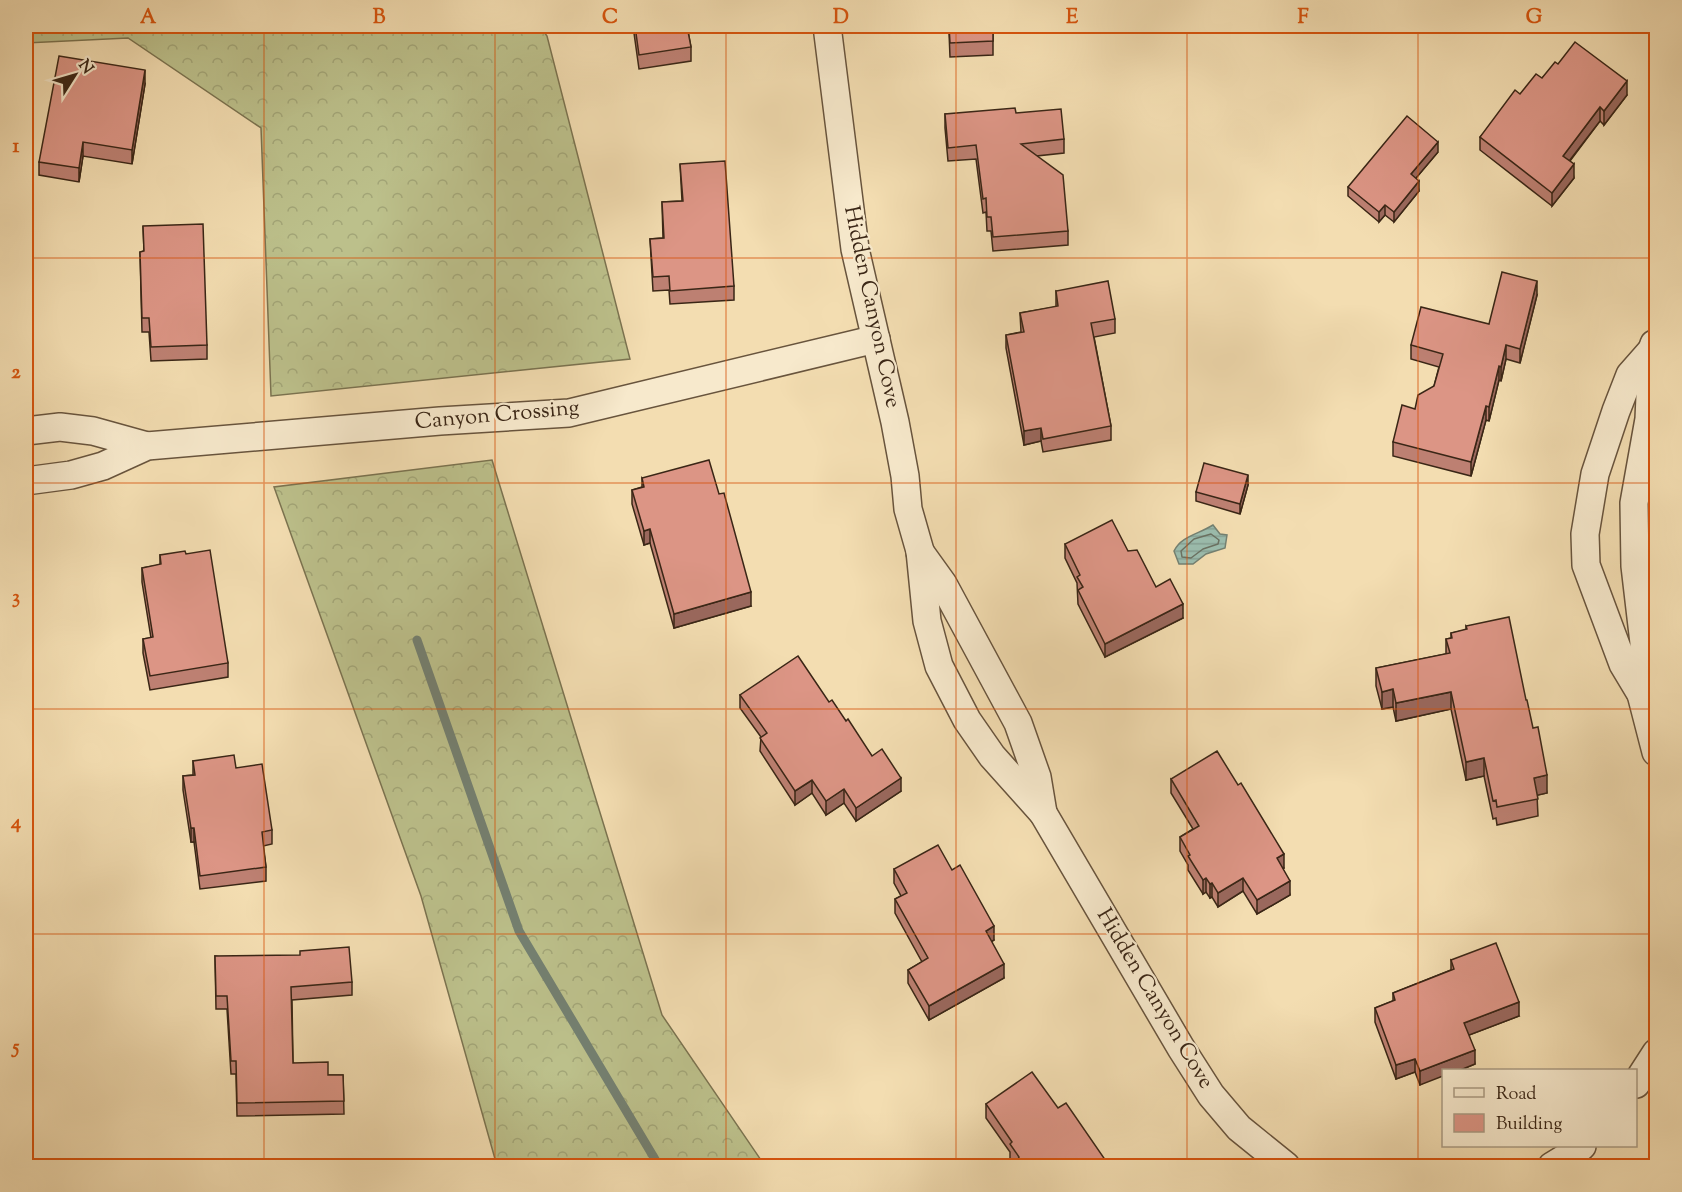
<svg xmlns="http://www.w3.org/2000/svg" width="1682" height="1192" font-family="'Sorts Mill Goudy',serif">
<style>
.forest{fill:url(#forest-crowns);stroke:#7b7350;stroke-width:1.5}
.water{fill:url(#water-rules);stroke:#748071;stroke-width:1.5}
.lines{fill:none;stroke-linecap:round;stroke-linejoin:round}
.shore{stroke:#6a7162;stroke-width:1.5}
.stream{stroke:#748071;stroke-width:9}
.minor-casing{stroke:#68543d;stroke-width:30}
.minor{stroke:#f7e9cc;stroke-width:27}
.wall{fill:#bd8072;stroke:#3a2616;stroke-width:1.5}
.shaded-wall{fill:#9a685d;stroke:#3a2616;stroke-width:1.5}
.building{fill:#dc9585;stroke:#3a2616;stroke-width:1.5}
.grid{fill:none;stroke:#d7540d;stroke-width:1.5;stroke-opacity:0.55}
.labels{text-anchor:middle;dominant-baseline:central;stroke-width:4.5;stroke-linejoin:round;paint-order:stroke}
.street-label{font-size:22px;fill:#3a2616;stroke:#f7e9cc}
.neatline{fill:none;stroke:#d7540d;stroke-width:2}
.grid-label{font-size:20px;text-anchor:middle;font-weight:bold;fill:#d7540d}
</style>
<defs>
<pattern id="forest-crowns" width="20" height="18" patternUnits="userSpaceOnUse" patternTransform="scale(1.5)"><rect width="20" height="18" fill="#bcc08b"/><path d="M2 6a3 3 0 1 1 6 0M12 15a3 3 0 1 1 6 0" fill="none" stroke="#a2a577"/></pattern>
<pattern id="water-rules" width="6" height="5" patternUnits="userSpaceOnUse" patternTransform="scale(1.5)"><rect width="6" height="5" fill="#9bbcad"/><path d="M0 2.5h6" fill="none" stroke="#86a194"/></pattern>
</defs>
<rect width="100%" height="100%" fill="#f3ddb1"/>
<filter id="stains"><feTurbulence type="fractalNoise" baseFrequency=".00333" numOctaves="4"/><feColorMatrix values="0 0 0 0 .2 0 0 0 0 .09 0 0 0 0 .02 0 0 0 .5 -.17"/></filter>
<radialGradient id="worn" r=".72"><stop offset=".6" stop-color="#630" stop-opacity="0"/><stop offset="1" stop-color="#630" stop-opacity=".3"/></radialGradient>
<g class="forest">
<path d="M26,26H540L547,36L630,359L271,396L261,128L128,38L26,43Z"/>
<path d="M492,460L662,1015L765,1166H497L421,896L274,487Z"/>
</g>
<path class="water" d="M1213,525L1220,534L1227,535L1225,548L1206,554L1193,564H1179L1174,551C1181,536 1199,534 1213,525Z"/>
<g class="lines">
<path class="shore" d="M1211,534L1219,540L1218,544L1203,549L1191,558L1182,557L1181,551L1194,539Z"/>
<path class="stream" d="M417,640L519,931L659,1166"/>
<defs>
<g id="minor">
<path d="M827,26L855,249L895,422L905,476L908,509L920,551L927,621L939,666L967,720L992,756L1043,813L1181,1048L1211,1095L1239,1128L1286,1166"/>
<path d="M1652,350L1630,375L1616,411L1595,474L1585,534L1586,565L1623,664L1641,694L1656,752"/>
<path d="M26,431L60,427L93,431L147,446"/>
<path d="M26,481L71,475L103,466L147,446L440,421L569,413L876,339"/>
<path d="M920,552L943,584L1018,723L1037,777L1043,813"/>
<path d="M1641,694L1644,643L1635,566L1634,503L1649,419L1652,350L1654,344"/>
<path d="M1636,1084L1656,1053"/>
<path d="M1552,1166L1575,1152L1582,1146"/>
</g>
</defs>
<use href="#minor" class="minor-casing"/>
<use href="#minor" class="minor"/>
</g>
<g class="wall">
<path d="M633,26H687L691,47V61L639,69Z"/>
<path d="M935,26H993V55L950,57L949,32L935,33Z"/>
<path d="M1558,64L1627,95L1604,125L1600,121L1570,161L1574,178L1552,206L1480,150V137L1520,94L1542,78Z"/>
<path d="M145,84L132,164L83,156L79,182L39,175V162Z"/>
<path d="M1016,113L1064,139V153L1037,156L1068,231V245L993,251L991,231H987L986,212L983,213L976,159L948,161L945,128V114Z"/>
<path d="M1438,152L1416,178L1419,191L1394,222L1385,215L1379,222L1348,196V187Z"/>
<path d="M680,164L734,286V300L670,304L669,290L653,291L650,239L663,238L662,202L682,201Z"/>
<path d="M143,226L207,345V359L151,361L149,332H142L140,252L144,251Z"/>
<path d="M1056,291L1115,319V333L1094,337L1111,426V440L1043,452L1041,441L1024,445L1006,348V335L1021,332L1020,313L1056,307Z"/>
<path d="M1537,295L1520,363L1506,359L1501,381L1499,380L1489,421L1486,420L1471,476L1393,456V442L1415,409L1434,386L1439,367L1411,359V345L1489,324Z"/>
<path d="M642,478L751,606L674,628L650,543L644,545L632,504V490L642,487Z"/>
<path d="M1248,485L1240,514L1196,501V492Z"/>
<path d="M1065,544L1128,551L1156,587L1183,618L1105,657L1078,604L1077,583L1065,558Z"/>
<path d="M186,554L228,663V677L150,690L143,653V639L151,638L142,582V568L160,565V555Z"/>
<path d="M1466,626L1526,700L1547,793L1537,795L1538,816L1497,825L1496,818L1493,819L1484,776L1466,780L1451,709L1396,721L1393,707L1382,709L1376,686V668L1446,654V639L1451,638V633L1466,630Z"/>
<path d="M740,695L829,702L846,721L872,756L901,791L856,821L844,803L826,815L812,793L795,805L760,751L761,737L740,708Z"/>
<path d="M193,761L236,768L272,830V844L263,846L266,867V881L200,889L194,842H191L183,790V776L193,775Z"/>
<path d="M1171,779L1284,868L1283,869L1290,895L1257,914L1243,891L1218,907L1212,897L1210,898L1206,892L1203,894L1188,870V865L1180,851V837L1193,829L1171,793Z"/>
<path d="M894,869L952,870L994,940L991,942L1004,978L929,1020L908,983V970L922,962L895,913V899L901,896L894,883Z"/>
<path d="M215,956L352,982V995L292,1000L293,1063L328,1075H343L344,1114L237,1116L236,1074H231L227,1009H216Z"/>
<path d="M1451,960L1519,1016L1469,1035L1475,1064L1458,1071H1443L1420,1085L1415,1072L1396,1079L1375,1022V1008L1393,1001V993L1451,970Z"/>
<path d="M986,1104L1058,1108L1106,1167H1015L1010,1158V1152L986,1118Z"/>
</g>
<g class="shaded-wall">
<path d="M145,70V84L132,164V150Z"/>
<path d="M1627,81V95L1604,125V111Z"/>
<path d="M1600,107V121L1563,169V156Z"/>
<path d="M83,142V156L79,182V168Z"/>
<path d="M1438,142V152L1411,184V174Z"/>
<path d="M1574,164V178L1552,206V193Z"/>
<path d="M1419,181V191L1394,222V212Z"/>
<path d="M1385,205V215L1379,222V212Z"/>
<path d="M1537,281V295L1520,363V349Z"/>
<path d="M1506,345V359L1501,381V367Z"/>
<path d="M1499,366V380L1489,421V407Z"/>
<path d="M1486,406V420L1471,476V462Z"/>
<path d="M1041,428V441L1024,445V431Z"/>
<path d="M1248,475V485L1240,514V504Z"/>
<path d="M650,529V543L644,545V531Z"/>
<path d="M751,592V606L674,628V614Z"/>
<path d="M1183,604V618L1105,657V644Z"/>
<path d="M1393,689V707L1382,709V692Z"/>
<path d="M1451,692V709L1396,721V703Z"/>
<path d="M1484,758V776L1466,780V762Z"/>
<path d="M1547,775V793L1534,796V778Z"/>
<path d="M901,778V791L856,821V808Z"/>
<path d="M812,780V793L795,805V791Z"/>
<path d="M844,789V803L826,815V801Z"/>
<rect x="191" y="828" width="3" height="14"/>
<path d="M1284,854V868L1277,872V858Z"/>
<path d="M1206,878V892L1203,894V880Z"/>
<path d="M1243,878V891L1218,907V893Z"/>
<path d="M1290,881V895L1257,914V900Z"/>
<path d="M1212,883V897L1210,898V884Z"/>
<path d="M994,926V940L986,945V931Z"/>
<path d="M1004,964V978L929,1020V1006Z"/>
<path d="M1519,1002V1016L1464,1037V1023Z"/>
<path d="M1475,1050V1064L1458,1071H1443V1076L1420,1085V1071Z"/>
<path d="M1415,1059V1072L1396,1079V1065Z"/>
<path d="M1106,1161V1167H1098Z"/>
</g>
<g class="building">
<path d="M635,26H687L691,47L639,55Z"/>
<path d="M949,26H993V41L950,43Z"/>
<path d="M1575,42L1627,81L1604,111L1600,107L1563,156L1574,164L1552,193L1480,137L1515,90L1520,94L1536,74L1542,78L1555,62L1558,64Z"/>
<path d="M59,56L145,70L132,150L83,142L79,168L39,162Z"/>
<path d="M1015,108L1016,113L1061,109L1064,139L1021,144L1063,175L1068,231L993,237L991,217H987L986,198L983,199L976,145L948,148L945,114Z"/>
<path d="M1407,116L1438,142L1411,174L1419,181L1394,212L1385,205L1379,212L1348,187Z"/>
<path d="M725,161L734,286L670,291L669,276L653,277L650,239L664,238L662,202L683,201L680,164Z"/>
<path d="M203,224L207,345L151,347L149,318H142L140,252L144,251L143,226Z"/>
<path d="M1502,272L1537,281L1520,349L1506,345L1501,367L1499,366L1489,407L1486,406L1471,462L1393,442L1402,405L1415,409L1418,395L1434,386L1443,354L1411,345L1421,307L1489,324Z"/>
<path d="M1108,281L1115,319L1091,323L1111,426L1043,439L1041,428L1024,431L1006,335L1024,332L1020,313L1058,306L1056,291Z"/>
<path d="M709,460L719,494L724,493L751,592L674,614L650,529L644,531L632,490L644,487L642,478Z"/>
<path d="M1204,463L1248,475L1240,504L1196,492Z"/>
<path d="M1112,520L1128,551L1137,550L1156,587L1170,579L1183,604L1105,644L1078,590L1083,587L1077,577L1080,575L1065,544Z"/>
<path d="M210,550L228,663L150,676L143,639L153,637L142,568L161,564L160,555L185,551L186,554Z"/>
<path d="M1509,617L1526,700H1527L1533,728L1538,727L1547,775L1534,778L1538,799L1497,807L1496,800L1493,801L1484,758L1466,762L1451,692L1396,703L1393,689L1382,692L1376,668L1450,653L1446,639L1452,638L1451,633L1467,629L1466,626Z"/>
<path d="M798,656L829,702L832,700L846,721L848,719L872,756L882,749L901,778L856,808L844,789L826,801L812,780L795,791L760,738L767,733L740,695Z"/>
<path d="M1217,751L1238,785L1241,783L1284,854L1277,858L1290,881L1257,900L1243,878L1218,893L1212,883L1210,884L1206,878L1203,880L1188,856L1190,855L1180,837L1199,826L1171,779Z"/>
<path d="M234,755L236,768L262,764L272,830L262,832L266,867L200,876L194,828H191L183,776L195,775L193,761Z"/>
<path d="M938,845L952,870L960,865L994,926L986,931L1004,964L929,1006L908,970L928,958L895,899L907,893L894,869Z"/>
<path d="M1496,943L1519,1002L1464,1023L1475,1050L1420,1071L1415,1059L1396,1065L1375,1008L1395,1000L1393,993L1454,969L1451,960Z"/>
<path d="M349,947L352,982L291,987L293,1063L328,1062V1075H343L344,1101L237,1103L236,1061H231L227,996H216L215,956L300,955V951Z"/>
<path d="M1032,1072L1058,1108L1066,1103L1106,1161L1098,1167H1015L1019,1157L1010,1144L1012,1142L986,1104Z"/>
<path d="M277,1161L278,1167H248Z"/>
</g>
<path class="grid" d="M264,26V1166M495,26V1166M726,26V1166M956,26V1166M1187,26V1166M1418,26V1166M26,258H1656M26,483H1656M26,709H1656M26,934H1656"/>
<g class="labels">
<g class="street-label">
<text transform="translate(871 307) rotate(78)">Hidden Canyon Cove</text>
<text transform="translate(497 416) rotate(-5)">Canyon Crossing</text>
<text transform="translate(1154 999) rotate(59)">Hidden Canyon Cove</text>
</g>
</g>
<rect width="1682" height="1192" fill="none" stroke="#f3ddb1" stroke-width="66"/>
<rect x="1442" y="1069" width="195" height="78" fill="#f7e9cc" stroke="#ab9b83" stroke-width="1.5"/>
<rect x="1454" y="1088" width="30" height="9" fill="#f7e9cc" stroke="#ab9b83" stroke-width="1.5"/>
<text x="1496" y="1099" font-size="18" fill="#3a2616">Road</text>
<rect x="1454" y="1114" width="30" height="18" fill="#dc9585" stroke="#ab9b83" stroke-width="1.5"/>
<text x="1496" y="1129" font-size="18" fill="#3a2616">Building</text>
<g transform="translate(75 75) rotate(53)" stroke="#f7e9cc" stroke-width="4.5" paint-order="stroke">
<path d="M0-4.5L10 22L0 15L-10 22Z" fill="#3a2616"/>
<text y="-9" font-size="16" font-weight="bold" text-anchor="middle" fill="#3a2616">N</text>
</g>
<rect x="33" y="33" width="1616" height="1126" class="neatline"/>
<g class="grid-label">
<text x="148" y="23">A</text>
<text x="379" y="23">B</text>
<text x="610" y="23">C</text>
<text x="841" y="23">D</text>
<text x="1072" y="23">E</text>
<text x="1303" y="23">F</text>
<text x="1534" y="23">G</text>
<text x="16" y="152">1</text>
<text x="16" y="378">2</text>
<text x="16" y="603">3</text>
<text x="16" y="828">4</text>
<text x="16" y="1053">5</text>
</g>
<rect width="100%" height="100%" filter="url(#stains)"/>
<rect width="100%" height="100%" fill="url(#worn)"/>
</svg>
